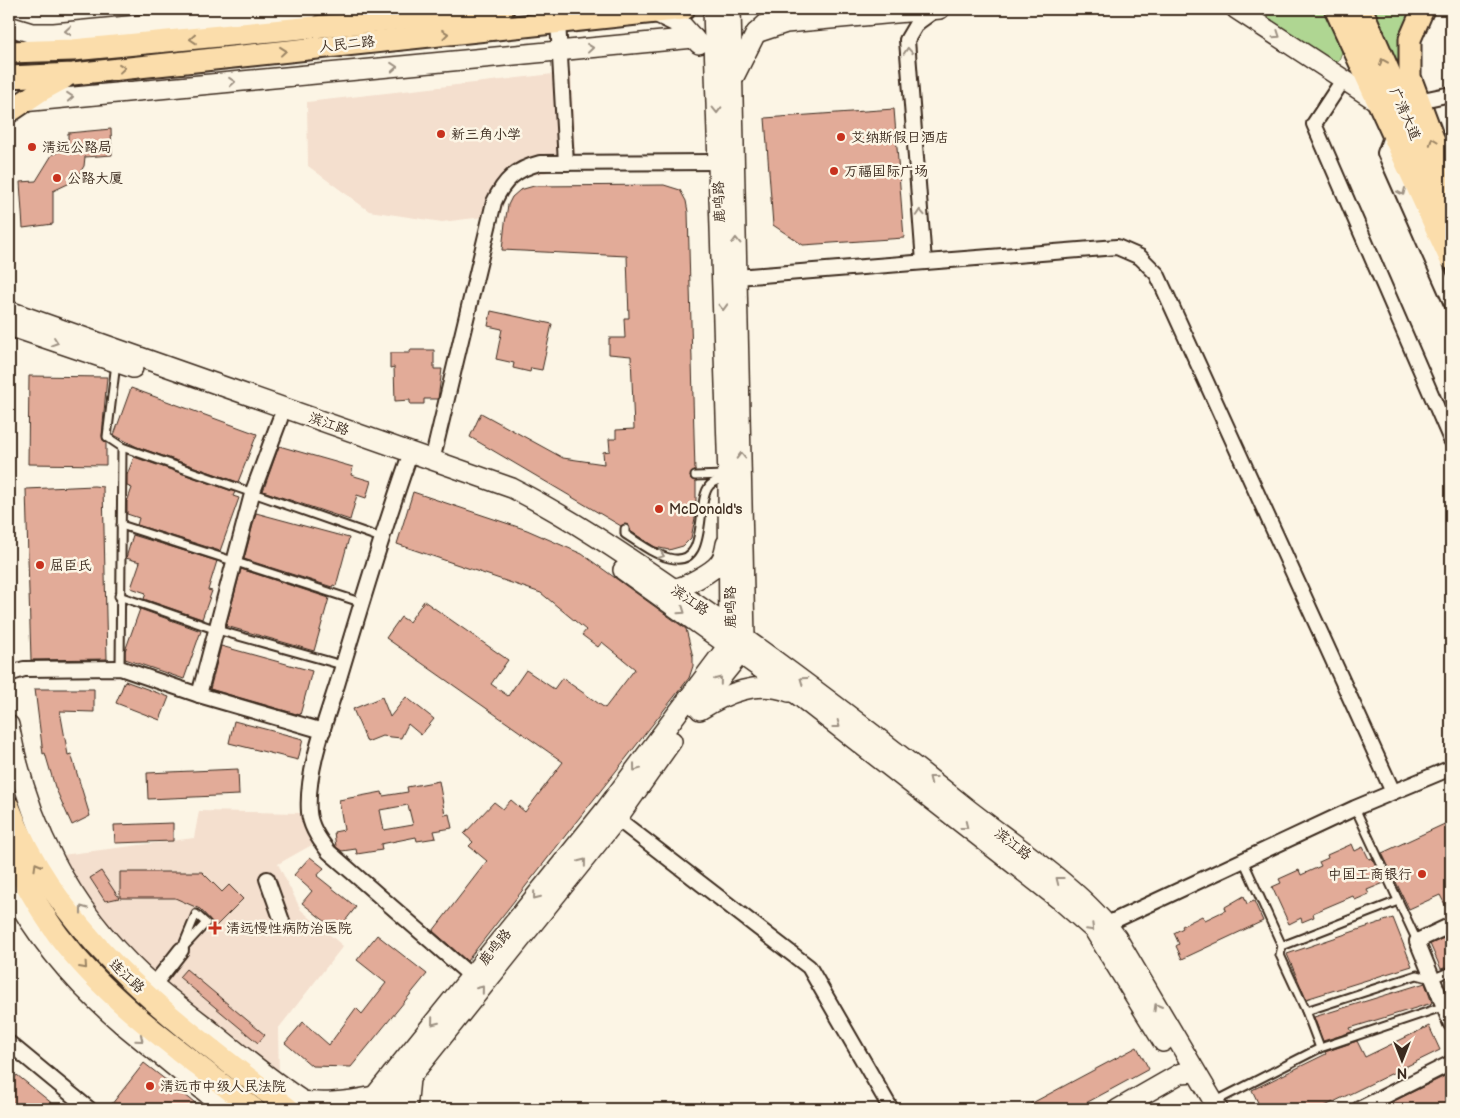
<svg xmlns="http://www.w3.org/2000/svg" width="1460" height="1118" font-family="'Balsamiq Sans','LXGW WenKai TC',sans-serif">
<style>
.built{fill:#f4dfce}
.green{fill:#afd692;stroke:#758058}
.building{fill:#e2ab98;stroke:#3b2a1e;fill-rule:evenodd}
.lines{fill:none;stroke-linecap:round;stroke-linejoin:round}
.lane-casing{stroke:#3b2a1e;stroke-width:11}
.street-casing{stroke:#3b2a1e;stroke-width:18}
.secondary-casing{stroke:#3b2a1e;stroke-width:22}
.primary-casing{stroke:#3b2a1e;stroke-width:25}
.highway-casing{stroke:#3b2a1e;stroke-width:28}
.lane{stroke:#fcf5e5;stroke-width:7}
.street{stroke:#fcf5e5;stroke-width:14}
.secondary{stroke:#fcf5e5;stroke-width:19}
.primary{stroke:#fbddab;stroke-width:21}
.highway{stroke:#fbddab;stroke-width:24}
.oneway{stroke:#9c9082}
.oneway2{stroke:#9b8464}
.poi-dot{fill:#c8321e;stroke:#fcf5e5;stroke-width:2}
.labels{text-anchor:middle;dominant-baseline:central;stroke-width:5;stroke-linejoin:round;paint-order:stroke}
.street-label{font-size:14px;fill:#3b2a1e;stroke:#fcf5e5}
.poi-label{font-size:14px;fill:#3b2a1e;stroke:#fcf5e5;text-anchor:start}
</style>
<rect width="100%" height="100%" fill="#fcf5e5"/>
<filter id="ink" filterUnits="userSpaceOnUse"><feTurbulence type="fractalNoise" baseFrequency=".02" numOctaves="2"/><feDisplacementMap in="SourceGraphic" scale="10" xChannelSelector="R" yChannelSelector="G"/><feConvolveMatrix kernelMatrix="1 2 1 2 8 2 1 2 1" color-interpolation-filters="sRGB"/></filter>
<g filter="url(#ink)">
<g class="built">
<path d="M571,72L576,167L511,179L500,215L442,222L369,211L308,166L307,102Z"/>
<path d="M199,811L302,813L317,842L278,864L301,910L343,946L278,1029L279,1076L120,949L62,855L194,838Z"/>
</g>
<g class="green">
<path d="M1243,9H1326L1343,49L1339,60L1334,63Z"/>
<path d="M1373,9H1420L1410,31L1439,175Z"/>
</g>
<g class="building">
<path d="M894,109L904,238L803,245L773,225L765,118Z"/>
<path d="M111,129L112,155L85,157L84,166L79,174L70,183L53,191V224L23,228L20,182L36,181L52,155L68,147V133Z"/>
<path d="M664,185L680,190L686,201L688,212L695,471L690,476L691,479L696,481V513L691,538L683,546L669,550L655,547L630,531L628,525L621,526L470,437L481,413L563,458L604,464L603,452L610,451L609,439H616V430L634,429L631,356L609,354V338H625L624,318H629L627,256L502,250L505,223L508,205L512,197L520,190L534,186Z"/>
<path d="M491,311L552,324L542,370L531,368L530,372L513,368L514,363L496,359L502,329L488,326Z"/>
<path d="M410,350H434V369H442L438,399H424V404H410V400L395,401L394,367L390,368V353H410Z"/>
<path d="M29,376L107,377L102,436L106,443V465L28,464Z"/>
<path d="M131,388L257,434L238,482L137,447L114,435Z"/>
<path d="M279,446L353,467L351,475L371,481L366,498L357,495L350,520L263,491Z"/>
<path d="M134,457L235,492L233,496L239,498L220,551L137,525L139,518L127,514V502L132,488L127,486V475Z"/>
<path d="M94,486L103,487L107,659L31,660L26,489Z"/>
<path d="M413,492L527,530L582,554L686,629L693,657V666L689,678L467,961L433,931L487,861L469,846L473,842L464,834L494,802L503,809L511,800L525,812L563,762L386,638L401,617L409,622L424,601L508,660L491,684L508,696L526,670L554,689L562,678L605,708L635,669L602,642L598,647L582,635L586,630L541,593L397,544Z"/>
<path d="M256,513L349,538L336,586L333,585L332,587L244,559Z"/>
<path d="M133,535L217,561L208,590L212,591L202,619L144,599L146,593L131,588L140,562L126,558Z"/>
<path d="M241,569L329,598L314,651L226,626Z"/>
<path d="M140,609L201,631L184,679L125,659V651Z"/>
<path d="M221,646L312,671L300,715L210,689Z"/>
<path d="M125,681L169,697L160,720L116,703Z"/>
<path d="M35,689H94V712L60,711L68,755L71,754L90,816L72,825L55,787L45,753L43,754Z"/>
<path d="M382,697L390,717L406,697L434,719L421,735L408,724L401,738L382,736L367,742L353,709Z"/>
<path d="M234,721L303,739L298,760L229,743Z"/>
<path d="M238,769L239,795L148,799L147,773Z"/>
<path d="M439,781L445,815L449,814L452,828L434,831L436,838L417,841L416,837L381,844L382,850L357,854L356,849L342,851L336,847L334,832L344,830L339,800L382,792L383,796L408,792L407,787ZM408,805L413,825L384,830L380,810Z"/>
<path d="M1451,821V916L1440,895L1409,909L1382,853Z"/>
<path d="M173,823V841L115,843L114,825Z"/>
<path d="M1352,844L1355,851L1363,847L1369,859L1372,858L1384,883L1367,890L1369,894L1355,900L1353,896L1313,913L1314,917L1302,922L1301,918L1289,924L1272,887L1281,883L1279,879L1299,870L1301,875L1321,866L1319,862L1328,858L1327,855Z"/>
<path d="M310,857L324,868L317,876L356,907L337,931L302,903L312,891L294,875Z"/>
<path d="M101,871L119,898L105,901L90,878Z"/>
<path d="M120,872H202L222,892L229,885L243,899L216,926L200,909L175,898H120Z"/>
<path d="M1244,896L1247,904L1254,901L1263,921L1182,959L1176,946L1179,944L1174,933L1183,928L1182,926L1202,916L1205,920L1226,910L1225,907Z"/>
<path d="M1393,918L1412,966L1306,999L1287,954Z"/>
<path d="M377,935L427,974L351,1067L312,1066L285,1043L303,1022L329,1045L356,1008L362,1014L386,983L357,960Z"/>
<path d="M1451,935V966L1441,969L1430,944Z"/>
<path d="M186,969L265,1035L258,1043L179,977Z"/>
<path d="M1425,983L1432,1003L1350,1028L1352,1032L1323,1041L1314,1017Z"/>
<path d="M1429,1026L1440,1050L1319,1109H1261L1252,1090L1326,1054L1325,1052L1357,1041L1365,1057Z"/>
<path d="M1137,1047L1149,1069L1075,1109H1021Z"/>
<path d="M144,1063L203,1109H108Z"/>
<path d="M1451,1073V1109H1378Z"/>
<path d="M17,1075L59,1109H9V1084Z"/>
</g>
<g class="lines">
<defs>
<g id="lane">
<path d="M116,363L107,437L122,447L120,668"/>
<path d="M122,447L381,538"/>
<path d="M695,476L725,475"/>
<path d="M121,525L360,602"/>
<path d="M625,529V534C639,543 653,554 669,558C711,569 694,502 710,485C715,480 722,479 728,478"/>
<path d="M119,596L217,630L342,665"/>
<path d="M1355,808L1417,941"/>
<path d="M1243,860L1282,946L1280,955L1306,1011L1320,1048"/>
<path d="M196,914L206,923L181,950Z"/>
<path d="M1282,946L1398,901"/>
<path d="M1306,1011L1417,975L1432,979L1451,971"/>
<path d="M1214,1102L1320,1048L1451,1004"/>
</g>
<g id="street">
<path d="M558,21L566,163"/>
<path d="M1343,80L1314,124L1451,440"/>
<path d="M1418,101L1451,94"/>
<path d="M1393,131L1385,153L1451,302"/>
<path d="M924,262L907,40L917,23L935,10"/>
<path d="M737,277L1117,247L1140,257L1157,274L1393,792"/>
<path d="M432,461L494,202C504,180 516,169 540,163L718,162"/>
<path d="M407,463C381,537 359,611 337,685C325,722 306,773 309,812C310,827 320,841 329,852L471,976"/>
<path d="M9,674L24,669L120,668L199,695L323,731"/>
<path d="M199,695L252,494L280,419"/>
<path d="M611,814L809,967L891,1109"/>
<path d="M267,879L282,921"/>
<path d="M1107,924L1355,808L1451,768"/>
<path d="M1451,925L1417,941L1451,1024"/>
<path d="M149,991L181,950"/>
<path d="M9,1043L89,1109"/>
<path d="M1359,1109L1451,1063"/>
</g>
<g id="secondary">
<path d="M1236,9L1381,104"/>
<path d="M653,11L682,25L699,44"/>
<path d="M9,26L32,33H54L308,9"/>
<path d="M756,33L786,23L940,9"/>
<path d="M735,75L756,33L782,9"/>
<path d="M22,102L694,38"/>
<path d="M9,311L512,488C573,519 629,558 686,597C783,664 876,735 968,809C1014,845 1084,891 1117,938L1218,1109"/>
<path d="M9,326L133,368"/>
<path d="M623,570L799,696L1061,901L1094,930L1163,1042"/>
<path d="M672,588C683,589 714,571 720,562C724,557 725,550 726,544"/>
<path d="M697,707L741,653L745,638L731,9"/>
<path d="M700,710C727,693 757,680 789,692"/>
<path d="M9,725C28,824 68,906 142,975C162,993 183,1009 204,1025C237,1052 268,1078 303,1101"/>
<path d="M9,886C37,940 75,984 122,1024"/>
<path d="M120,1013L122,1024L226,1109"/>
<path d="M291,1099C320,1105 345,1102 374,1096"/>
<path d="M364,1109L605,810L729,644L728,478L713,9"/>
<path d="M385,1109L617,819L672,741"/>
<path d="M407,1109L410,1079"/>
<path d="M1118,1109L1181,1073L1195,1072"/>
</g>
<g id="primary">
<path d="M1423,9L1410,39V77L1446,173L1445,204"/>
<path d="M9,52L73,50L503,9"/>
<path d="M9,77L73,74L684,9"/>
<path d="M9,112L40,91L64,78"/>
<path d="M9,807C59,940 180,1025 289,1109"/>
<path d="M9,853C24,881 39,909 58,935C109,1003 187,1056 254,1109"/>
</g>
<g id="highway">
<path d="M1337,9L1451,257"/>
<path d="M1360,9L1451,217"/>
</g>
</defs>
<use href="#lane" class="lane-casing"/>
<use href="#street" class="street-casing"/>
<use href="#secondary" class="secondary-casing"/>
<use href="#primary" class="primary-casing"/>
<use href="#highway" class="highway-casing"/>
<use href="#lane" class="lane"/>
<use href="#street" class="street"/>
<use href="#secondary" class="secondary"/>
<use href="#primary" class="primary"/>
<use href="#highway" class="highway"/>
</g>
<defs><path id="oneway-chevron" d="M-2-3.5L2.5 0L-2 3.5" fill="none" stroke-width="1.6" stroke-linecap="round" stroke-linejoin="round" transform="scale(1.25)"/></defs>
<g class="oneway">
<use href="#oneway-chevron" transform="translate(68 31) rotate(175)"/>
<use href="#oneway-chevron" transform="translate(1277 35) rotate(34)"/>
<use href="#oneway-chevron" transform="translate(590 48) rotate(-6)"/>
<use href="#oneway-chevron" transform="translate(908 51) rotate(-94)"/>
<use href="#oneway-chevron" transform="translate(394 67) rotate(-5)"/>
<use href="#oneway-chevron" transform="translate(232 82) rotate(-5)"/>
<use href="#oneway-chevron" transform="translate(70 97) rotate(-5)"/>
<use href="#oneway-chevron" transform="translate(717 110) rotate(89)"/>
<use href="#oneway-chevron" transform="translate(1402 192) rotate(66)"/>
<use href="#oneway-chevron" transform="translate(920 213) rotate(-94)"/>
<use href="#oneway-chevron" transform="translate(736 241) rotate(-91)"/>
<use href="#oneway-chevron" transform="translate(723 307) rotate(88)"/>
<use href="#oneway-chevron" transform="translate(55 342) rotate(19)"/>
<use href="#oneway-chevron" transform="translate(741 456) rotate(-91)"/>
<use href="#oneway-chevron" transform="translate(661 555) rotate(21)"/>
<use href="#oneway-chevron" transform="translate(682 611) rotate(35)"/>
<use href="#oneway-chevron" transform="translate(719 680) rotate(-51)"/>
<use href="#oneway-chevron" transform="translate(803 680) rotate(-144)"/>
<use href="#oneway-chevron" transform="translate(837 725) rotate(37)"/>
<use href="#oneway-chevron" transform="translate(636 768) rotate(127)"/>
<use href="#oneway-chevron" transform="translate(932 779) rotate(-142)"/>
<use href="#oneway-chevron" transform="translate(965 826) rotate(38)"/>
<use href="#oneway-chevron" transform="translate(583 862) rotate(-51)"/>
<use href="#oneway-chevron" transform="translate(1059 880) rotate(-142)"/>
<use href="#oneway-chevron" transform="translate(536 896) rotate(129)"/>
<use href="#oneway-chevron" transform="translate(83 909) rotate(-126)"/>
<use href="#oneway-chevron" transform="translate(1091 928) rotate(45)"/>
<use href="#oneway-chevron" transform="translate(481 989) rotate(-51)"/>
<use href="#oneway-chevron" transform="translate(1157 1007) rotate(-120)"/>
<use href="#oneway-chevron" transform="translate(434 1022) rotate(129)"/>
<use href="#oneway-chevron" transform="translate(140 1039) rotate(39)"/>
</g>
<g class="oneway2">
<use href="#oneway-chevron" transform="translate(445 34) rotate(-6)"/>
<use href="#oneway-chevron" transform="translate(193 39) rotate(175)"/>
<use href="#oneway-chevron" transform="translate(283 51) rotate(-6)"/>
<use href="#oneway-chevron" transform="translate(1383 62) rotate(-113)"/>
<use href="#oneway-chevron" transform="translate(122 68) rotate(-6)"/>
<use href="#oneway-chevron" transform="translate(1433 141) rotate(-111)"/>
<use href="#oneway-chevron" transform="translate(37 866) rotate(-120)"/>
<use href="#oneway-chevron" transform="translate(84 966) rotate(48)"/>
</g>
</g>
<g class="poi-dot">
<circle cx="441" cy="134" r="5"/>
<circle cx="841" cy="137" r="5"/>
<circle cx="32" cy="147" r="5"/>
<circle cx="834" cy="171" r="5"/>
<circle cx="57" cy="178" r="5"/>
<circle cx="659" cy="509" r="5"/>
<circle cx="40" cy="565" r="5"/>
<circle cx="1422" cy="874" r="5"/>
<path d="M212.5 920.5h5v5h5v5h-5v5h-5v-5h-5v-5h5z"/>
<circle cx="150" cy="1086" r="5"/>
</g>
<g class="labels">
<g class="street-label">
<text transform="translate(347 44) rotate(-6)">人民二路</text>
<text transform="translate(1405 114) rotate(66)">广清大道</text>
<text transform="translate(719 202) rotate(-92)">鹿鸣路</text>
<text transform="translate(329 424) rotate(20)">滨江路</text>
<text transform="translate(690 600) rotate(35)">滨江路</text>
<text transform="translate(730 607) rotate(-90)">鹿鸣路</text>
<text transform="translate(1013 844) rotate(38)">滨江路</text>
<text transform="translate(495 947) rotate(-51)">鹿鸣路</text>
<text transform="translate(127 976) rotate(43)">连江路</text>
</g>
<g class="poi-label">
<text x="451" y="134">新三角小学</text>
<text x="851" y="137">艾纳斯假日酒店</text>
<text x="42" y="147">清远公路局</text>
<text x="844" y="171">万福国际广场</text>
<text x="67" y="178">公路大厦</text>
<text x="669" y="509">McDonald's</text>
<text x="50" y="565">屈臣氏</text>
<text x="1412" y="874" text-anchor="end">中国工商银行</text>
<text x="226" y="928">清远慢性病防治医院</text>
<text x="160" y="1086">清远市中级人民法院</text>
</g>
</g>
<rect width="1460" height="1118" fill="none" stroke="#fcf5e5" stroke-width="30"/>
<rect x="15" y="15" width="1430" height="1088" fill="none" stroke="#3b2a1e" stroke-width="2" filter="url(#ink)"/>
<g transform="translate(1402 1060) rotate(180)" stroke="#fcf5e5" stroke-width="4" paint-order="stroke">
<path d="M0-4L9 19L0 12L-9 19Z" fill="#3b2a1e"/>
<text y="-8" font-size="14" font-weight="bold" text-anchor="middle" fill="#3b2a1e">N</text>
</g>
</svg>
